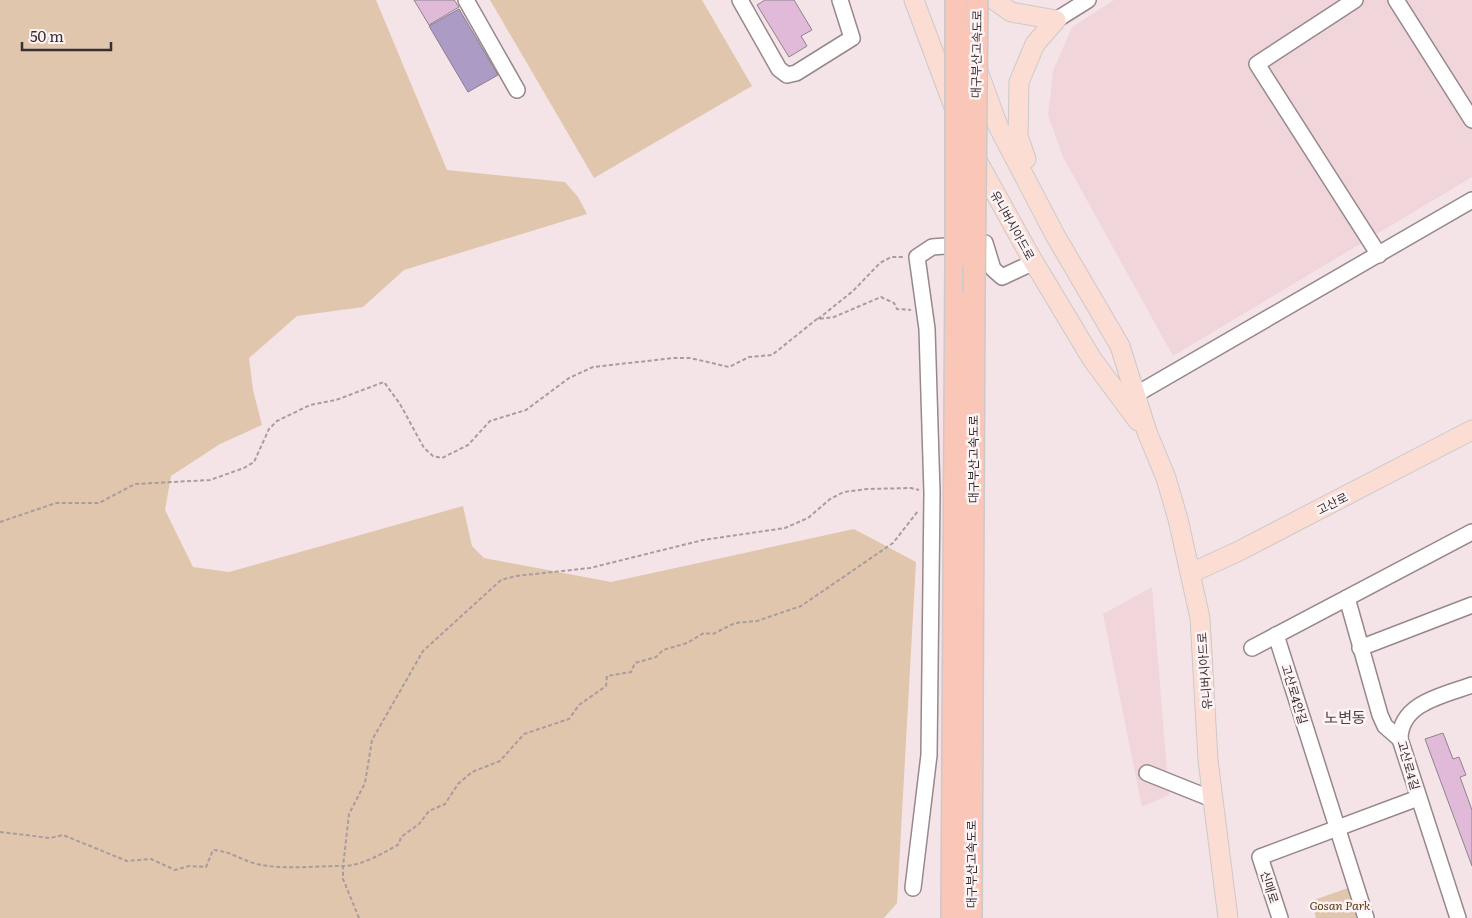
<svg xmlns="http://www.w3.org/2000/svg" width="1472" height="918" font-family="Literata,'Noto Sans KR',serif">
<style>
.built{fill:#f0d6db}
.green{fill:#dfc6ad}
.water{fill:#ac9cc5;stroke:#897c99}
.building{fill:#e1bad9;stroke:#8e838c}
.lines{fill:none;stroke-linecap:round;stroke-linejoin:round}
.minor-casing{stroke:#97888b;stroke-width:18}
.major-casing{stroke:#cbc9ca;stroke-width:21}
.highway-casing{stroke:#cbc9ca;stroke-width:24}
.path{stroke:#a99c9f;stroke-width:2;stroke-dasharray:4 2.5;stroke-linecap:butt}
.minor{stroke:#fff;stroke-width:15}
.major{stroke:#fcddd4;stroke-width:19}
.highway{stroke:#fac6b8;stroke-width:21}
.highway-bridge-casing{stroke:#cbc9ca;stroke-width:24;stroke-linecap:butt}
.highway-bridge{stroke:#fac6b8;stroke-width:21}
.labels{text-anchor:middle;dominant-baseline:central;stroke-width:5;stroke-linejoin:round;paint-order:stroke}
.street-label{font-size:12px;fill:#373032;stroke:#fdf3f5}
.park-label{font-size:12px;font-style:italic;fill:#5e3b13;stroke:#fdf3f5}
.quarter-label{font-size:15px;fill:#504245;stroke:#fdf3f5}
</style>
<rect width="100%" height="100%" fill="#f5e4e7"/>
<g class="built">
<path d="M1114,0H1472V177L1173,356L1063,157L1048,115L1053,71L1072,27Z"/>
<path d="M1152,587L1169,795L1142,807L1103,614Z"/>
</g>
<g class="green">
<path d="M0,0H376L447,170L565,182L578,197L587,214L404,270L363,307L297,316L249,358L253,390L262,425L220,444L171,476L165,510L193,567L229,572L463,506L472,546L484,558L611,582L854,529L916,562L897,903L884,918H0Z"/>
<path d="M490,0H702L752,86L594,178Z"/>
<path d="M1348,888L1358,918H1316L1311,901Z"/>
</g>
<path class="water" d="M459,9L498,75L468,92L429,26Z"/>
<g class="building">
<path d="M414,0H454L459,7L429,25Z"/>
<path d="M765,0H794L812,30L801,36L807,46L789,57L757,5Z"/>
<path d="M1443,733L1453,759L1459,757L1466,775L1460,777L1472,810V866L1425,739Z"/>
</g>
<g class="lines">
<defs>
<g id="minor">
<path d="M466,0L517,90"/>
<path d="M740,0L779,69L787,75L796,73L852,38L840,0"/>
<path d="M1355,0L1257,64L1379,255"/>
<path d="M1396,0L1472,120"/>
<path d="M1056,20L1088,0"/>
<path d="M1135,395L1472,200"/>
<path d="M1347,598L1380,715L1385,726L1400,739"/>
<path d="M1276,635L1366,918"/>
<path d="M1252,648L1472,532"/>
<path d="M1360,648L1472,605"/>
<path d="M1147,773L1212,799"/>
<path d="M913,888L929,755L932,493L927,329L917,257L932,247L985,243L993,269L1002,277L1034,262"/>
<path d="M1280,918L1260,857L1418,798"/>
<path d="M1458,918L1400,739C1400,703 1444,695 1472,685"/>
</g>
<g id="major">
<path d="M914,0L954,107"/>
<path d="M994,0L1011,12L1056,20L1035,44L1019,82L1018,136L1026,159"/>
<path d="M978,71L998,126L1055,235L1120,346L1147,432L1166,478L1178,519L1200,618L1208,760L1228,918"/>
<path d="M973,153L1029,254L1092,359L1138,421"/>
<path d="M1191,573L1239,551L1472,430"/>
</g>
<g id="highway">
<path d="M952,918L956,258"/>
<path d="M971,918L974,293"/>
</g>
</defs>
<use href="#minor" class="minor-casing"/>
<use href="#major" class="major-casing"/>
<use href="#highway" class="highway-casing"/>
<g class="path">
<path d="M818,319L853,291L880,263L891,257H905"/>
<path d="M0,522L56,503H99L135,484L210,480L244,468L254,462L269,429L277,421L310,405L336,400L384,382L400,404L424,448L433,456L442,458L468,445L490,421L526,410L569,378L593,367L674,358H690L729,367L749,357L772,355L817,319L834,317L881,297L894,303L897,309L911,310"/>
<path d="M0,832L50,838L63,835L127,861L151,859L175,870L189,866L206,867L213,850C230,851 241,860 257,864C284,870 314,866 342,866C359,867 384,853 399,844L401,837L419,824L429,811L445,804L458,784L472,772L500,761L524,734L569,719L579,705L606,686L607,676L631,672L635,663L656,657L663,650L687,643L704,633L713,634L735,623L757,621L801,606L893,543L918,511"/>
<path d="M359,918L343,879V867L349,814L365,783L372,740L423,651L501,580L516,576L590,568L703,540L785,528L808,518L830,499L844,492L867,489L911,488L919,490"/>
</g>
<use href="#minor" class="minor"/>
<use href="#major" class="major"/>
<use href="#highway" class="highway"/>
<defs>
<g id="highway-bridge">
<path d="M956,258V0"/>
<path d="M974,293L977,0"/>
</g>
</defs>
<use href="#highway-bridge" class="highway-bridge-casing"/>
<use href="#highway-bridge" class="highway-bridge"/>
</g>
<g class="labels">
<g class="street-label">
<text transform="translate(976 54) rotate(-89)">대구부산고속도로</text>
<text transform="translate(1013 225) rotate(61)">유니버시아드로</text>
<text transform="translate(973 459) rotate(-90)">대구부산고속도로</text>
<text transform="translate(1332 503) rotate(-27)">고산로</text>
<text transform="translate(1204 671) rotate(-94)">유니버시아드로</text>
<text transform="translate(1295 694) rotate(73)">고산로4안길</text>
<text transform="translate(1409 765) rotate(74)">고산로4길</text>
<text transform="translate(971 864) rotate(-90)">대구부산고속도로</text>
<text transform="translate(1270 887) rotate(72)">신매로</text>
</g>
<g class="park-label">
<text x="1340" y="905">Gosan Park</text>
</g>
<g class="quarter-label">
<text x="1345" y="716">노변동</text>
</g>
</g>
<path d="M22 42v8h89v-8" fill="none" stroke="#373032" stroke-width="2.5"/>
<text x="30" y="42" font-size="15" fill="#373032" stroke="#fdf3f5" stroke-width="4" paint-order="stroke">50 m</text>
</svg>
